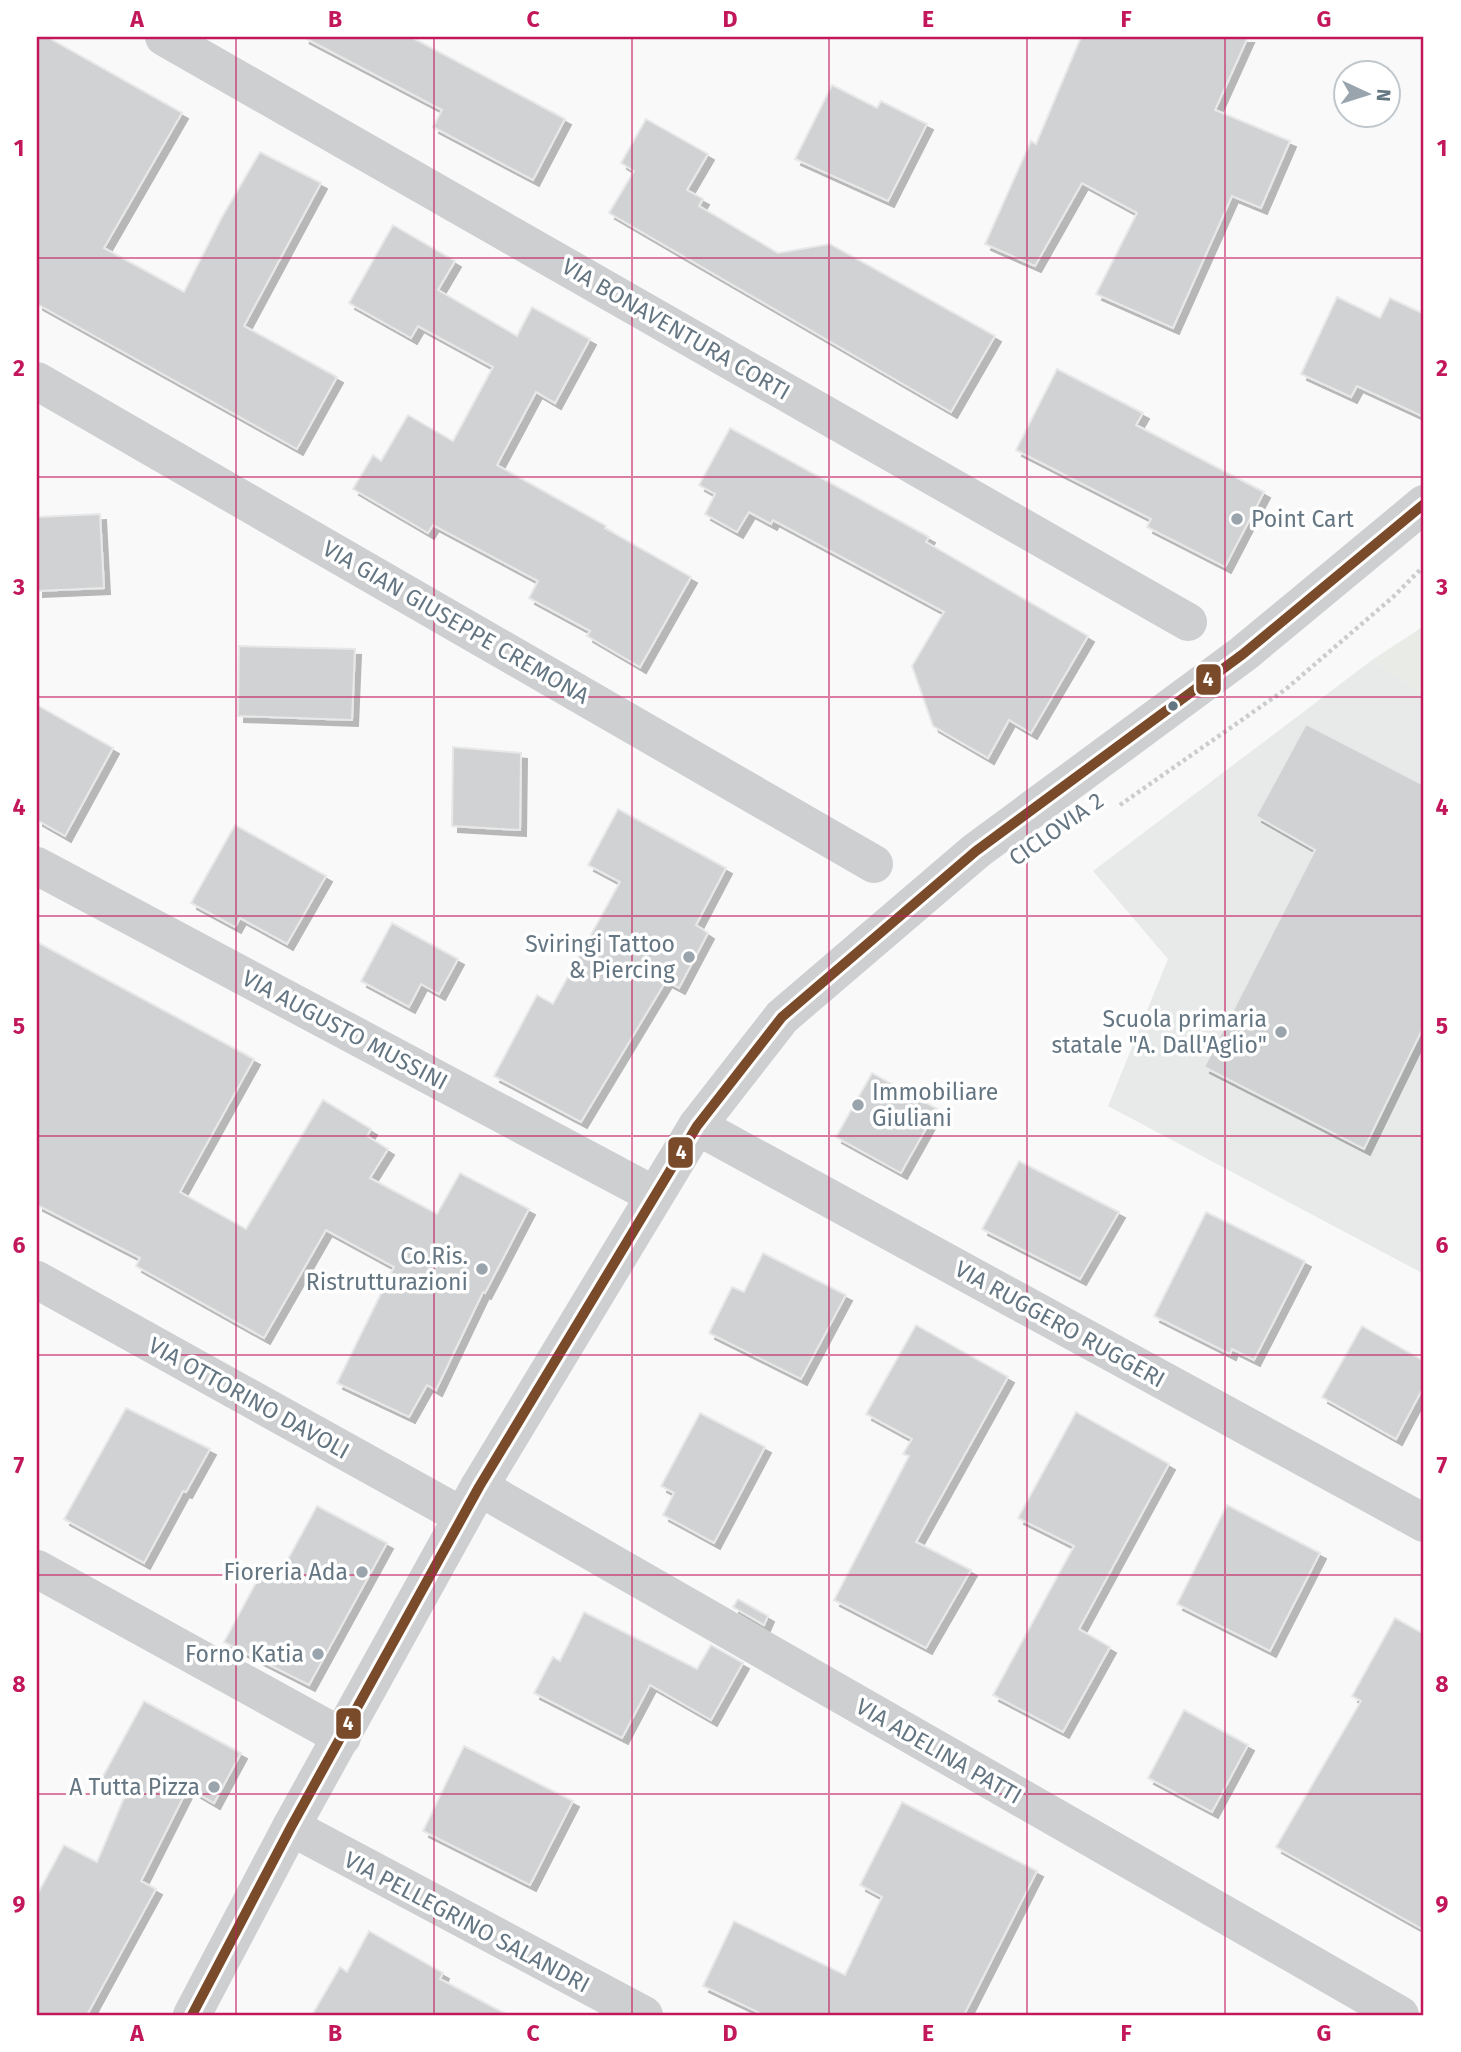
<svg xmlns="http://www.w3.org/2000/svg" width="1461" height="2052" font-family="'Fira Sans',sans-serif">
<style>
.built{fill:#e8e9e9}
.green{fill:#e8ebe6}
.building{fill:#d0d2d3;stroke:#e8e8e8;stroke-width:2;filter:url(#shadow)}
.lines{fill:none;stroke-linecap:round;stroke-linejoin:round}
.path{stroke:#cbcccd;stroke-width:4.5;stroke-dasharray:3.5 3.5;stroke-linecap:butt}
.minor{stroke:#cecfd0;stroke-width:38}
.bus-1-casing{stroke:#fff;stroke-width:16}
.bus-1{stroke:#7a4b2a;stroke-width:10}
.grid{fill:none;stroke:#c2185b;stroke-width:2;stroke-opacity:0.55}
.poi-dot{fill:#99a4ac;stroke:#fff;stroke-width:2.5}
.bus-dot{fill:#657683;stroke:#fff;stroke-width:2.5}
.labels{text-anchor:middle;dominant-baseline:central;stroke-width:7;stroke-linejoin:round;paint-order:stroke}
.street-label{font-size:23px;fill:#657683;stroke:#fff}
.poi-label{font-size:23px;fill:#657683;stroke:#fff;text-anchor:end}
.line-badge{stroke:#fff;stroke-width:2.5}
.badge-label{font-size:19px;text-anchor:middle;font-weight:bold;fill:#fff}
.neatline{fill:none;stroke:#c2185b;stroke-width:2.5}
.grid-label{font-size:23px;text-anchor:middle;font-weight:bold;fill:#c2185b}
</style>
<defs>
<filter id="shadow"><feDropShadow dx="6" dy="6" stdDeviation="0" flood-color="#0004"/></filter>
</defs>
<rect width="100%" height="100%" fill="#f9f9f9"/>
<path class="built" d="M1372,660L1424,695V1274L1108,1106L1168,959L1093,871Z"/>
<path class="green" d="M1424,626V695L1372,660Z"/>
<g class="building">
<path d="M37,37H47L182,113L104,248L184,292L222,217L260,152L321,183L244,326L337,377L297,449L37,304Z"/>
<path d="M303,37H411L565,119L533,180L433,127L442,110Z"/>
<path d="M1081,37H1248L1215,110L1290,141L1261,208L1232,196L1173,328L1096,294L1137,213L1082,183L1035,266L985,244L1031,141L1036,144Z"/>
<path d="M832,85L877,108L881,101L927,124L888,201L795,159Z"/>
<path d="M646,119L708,154L687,190L703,199L699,206L778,253L830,244L995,336L951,412L609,213L634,171L621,163Z"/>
<path d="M393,225L455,261L438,290L517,336L532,307L590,339L555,403L536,392L497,465L606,526L605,528L691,577L640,667L587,636L590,631L529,598L538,581L433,525L428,533L353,489L373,455L381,461L408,415L453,441L493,367L418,326L411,338L349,303Z"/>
<path d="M1337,297L1380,318L1390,298L1424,314V417L1357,386L1351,397L1301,374Z"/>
<path d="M1057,369L1143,413L1136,425L1264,492L1225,567L1147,527L1151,519L1016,450Z"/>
<path d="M730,428L929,537L926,542L1088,636L1031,733L1009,720L988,758L933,726L912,666L944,612L773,520L771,524L749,512L737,532L705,514L715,494L699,485Z"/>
<path d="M100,514L104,588L37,591V517Z"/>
<path d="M239,646L355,649L352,720L238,716Z"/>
<path d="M37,705L113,748L65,836L37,820Z"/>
<path d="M1306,724L1424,785V1026L1364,1149L1204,1067L1315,850L1256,816Z"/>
<path d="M453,747L521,753L520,830L452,826Z"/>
<path d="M618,809L726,868L696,925L708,933L679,988L666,981L581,1122L494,1076L537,995L553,1004L620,882L588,865Z"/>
<path d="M235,825L326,876L287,944L240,918L235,927L191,903Z"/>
<path d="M392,923L458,959L439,994L421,984L409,1007L361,981Z"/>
<path d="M37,942L254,1059L180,1192L246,1229L323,1100L371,1129L367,1136L388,1149L370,1178L437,1214L460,1173L529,1209L485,1293L483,1292L436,1390L427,1385L409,1417L337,1383L394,1267L326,1230L264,1338L136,1266L140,1258L37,1205Z"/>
<path d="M872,1073L937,1109L901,1173L836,1137Z"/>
<path d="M1019,1161L1119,1212L1080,1279L982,1229Z"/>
<path d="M1206,1212L1305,1261L1254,1360L1232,1349L1230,1354L1154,1316Z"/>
<path d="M763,1253L846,1295L801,1379L709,1333L732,1287L744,1292Z"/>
<path d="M916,1325L1008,1377L916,1542L971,1570L926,1648L834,1600L909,1456L903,1454L912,1439L866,1414Z"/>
<path d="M1362,1326L1424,1361V1386L1396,1439L1322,1397Z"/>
<path d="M126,1408L210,1449L186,1492L183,1491L144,1563L64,1519Z"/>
<path d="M1076,1412L1169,1464L1079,1629L1110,1647L1063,1732L993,1695L1074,1546L1018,1518Z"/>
<path d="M700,1413L765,1447L714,1543L663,1515L674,1493L661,1486Z"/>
<path d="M1227,1505L1320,1553L1270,1651L1177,1604Z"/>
<path d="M317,1506L387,1543L309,1685L224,1642L266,1564L281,1572Z"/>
<path d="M738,1599L768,1616L764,1625L733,1607Z"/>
<path d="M584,1612L697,1669L711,1645L743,1663L711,1720L650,1685L622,1738L534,1693L553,1657L560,1661Z"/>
<path d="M1395,1618L1424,1634V1930L1276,1847L1361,1701L1352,1696Z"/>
<path d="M144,1701L241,1753L214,1803L188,1788L141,1881L156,1889L87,2015H37V1895L64,1845L97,1862L127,1791L102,1778Z"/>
<path d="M1184,1710L1248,1745L1212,1812L1148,1778Z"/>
<path d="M464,1746L573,1801L530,1885L423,1831Z"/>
<path d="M902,1802L1037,1871L964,2015H764L703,1986L734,1921L845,1975L882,1897L860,1885Z"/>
<path d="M369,1931L443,1973L440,1979L508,2015H312L340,1967L347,1972Z"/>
</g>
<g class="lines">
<path class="path" d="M1120,805L1286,689L1393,597L1421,569"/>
<g class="minor">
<path d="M164,37L1188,622"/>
<path d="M37,381L874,864"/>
<path d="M37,866L654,1195"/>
<path d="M697,1126L1424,1523"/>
<path d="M37,1280L462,1516"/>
<path d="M479,1487L1400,2015"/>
<path d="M37,1569L342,1737"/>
<path d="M291,1827L644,2015"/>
<path d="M192,2015L291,1827L479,1487L697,1126L782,1017L976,851L1243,654L1424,504"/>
</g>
<defs>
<path id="bus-1" d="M192,2015L291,1827L479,1487L697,1126L782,1017L976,851L1243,654L1424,504"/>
</defs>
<use href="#bus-1" class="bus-1-casing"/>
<use href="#bus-1" class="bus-1"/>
</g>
<path class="grid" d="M236,37V2015M434,37V2015M632,37V2015M829,37V2015M1027,37V2015M1225,37V2015M37,258H1424M37,477H1424M37,697H1424M37,916H1424M37,1136H1424M37,1355H1424M37,1575H1424M37,1794H1424"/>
<g class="poi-dot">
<circle cx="1237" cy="519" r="7"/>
<circle cx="689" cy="957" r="7"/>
<circle cx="1281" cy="1032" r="7"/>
<circle cx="858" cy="1105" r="7"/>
<circle cx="482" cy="1269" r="7"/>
<circle cx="362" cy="1572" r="7"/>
<circle cx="318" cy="1654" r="7"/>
<circle cx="214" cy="1787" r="7"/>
</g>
<circle class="bus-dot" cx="1173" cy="706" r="6"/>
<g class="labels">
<g class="street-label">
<text transform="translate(676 329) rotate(30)">VIA BONAVENTURA CORTI</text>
<text transform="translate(456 622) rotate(30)">VIA GIAN GIUSEPPE CREMONA</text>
<text transform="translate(1056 829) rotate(-35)">CICLOVIA 2</text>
<text transform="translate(345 1030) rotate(28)">VIA AUGUSTO MUSSINI</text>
<text transform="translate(1060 1324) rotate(29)">VIA RUGGERO RUGGERI</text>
<text transform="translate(249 1398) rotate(29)">VIA OTTORINO DAVOLI</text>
<text transform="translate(939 1751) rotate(30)">VIA ADELINA PATTI</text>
<text transform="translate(467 1922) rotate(28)">VIA PELLEGRINO SALANDRI</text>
</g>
<g class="poi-label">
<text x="1251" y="519" text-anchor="start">Point Cart</text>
<text x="675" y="944">Sviringi Tattoo<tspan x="675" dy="26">&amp; Piercing</tspan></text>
<text x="1267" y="1019">Scuola primaria<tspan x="1267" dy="26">statale "A. Dall'Aglio"</tspan></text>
<text x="872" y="1092" text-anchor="start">Immobiliare<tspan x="872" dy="26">Giuliani</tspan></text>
<text x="468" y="1256">Co.Ris.<tspan x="468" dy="26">Ristrutturazioni</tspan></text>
<text x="348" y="1572">Fioreria Ada</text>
<text x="304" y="1654">Forno Katia</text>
<text x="200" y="1787">A Tutta Pizza</text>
</g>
</g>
<g class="line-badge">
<rect x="1195" y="663" width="27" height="33" rx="7" fill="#7a4b2a"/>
<rect x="667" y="1136" width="27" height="33" rx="7" fill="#7a4b2a"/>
<rect x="335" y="1707" width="27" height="33" rx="7" fill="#7a4b2a"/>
</g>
<g class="badge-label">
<text x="1208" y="686">4</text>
<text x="681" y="1159">4</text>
<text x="348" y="1730">4</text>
</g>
<rect width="1461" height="2052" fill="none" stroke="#ffffff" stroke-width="77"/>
<g transform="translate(1367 94) rotate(94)"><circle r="33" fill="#ffffff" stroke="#c1c8cd" stroke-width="2"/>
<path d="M0-5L12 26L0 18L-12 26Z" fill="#99a4ac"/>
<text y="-10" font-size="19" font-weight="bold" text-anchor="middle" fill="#657683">N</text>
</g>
<rect x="38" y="38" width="1384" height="1976" class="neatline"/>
<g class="grid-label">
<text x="137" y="27">A</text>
<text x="335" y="27">B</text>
<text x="533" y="27">C</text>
<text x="730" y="27">D</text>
<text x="928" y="27">E</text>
<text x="1126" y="27">F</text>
<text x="1324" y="27">G</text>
<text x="19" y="156">1</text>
<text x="1442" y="156">1</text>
<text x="19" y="376">2</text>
<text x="1442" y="376">2</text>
<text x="19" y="595">3</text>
<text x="1442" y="595">3</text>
<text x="19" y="815">4</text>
<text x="1442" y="815">4</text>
<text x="19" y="1034">5</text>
<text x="1442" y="1034">5</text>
<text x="19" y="1253">6</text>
<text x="1442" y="1253">6</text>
<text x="19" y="1473">7</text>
<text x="1442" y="1473">7</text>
<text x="19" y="1692">8</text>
<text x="1442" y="1692">8</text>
<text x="19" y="1912">9</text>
<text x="1442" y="1912">9</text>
<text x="137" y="2041">A</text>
<text x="335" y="2041">B</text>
<text x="533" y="2041">C</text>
<text x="730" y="2041">D</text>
<text x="928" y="2041">E</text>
<text x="1126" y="2041">F</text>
<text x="1324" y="2041">G</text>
</g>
</svg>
